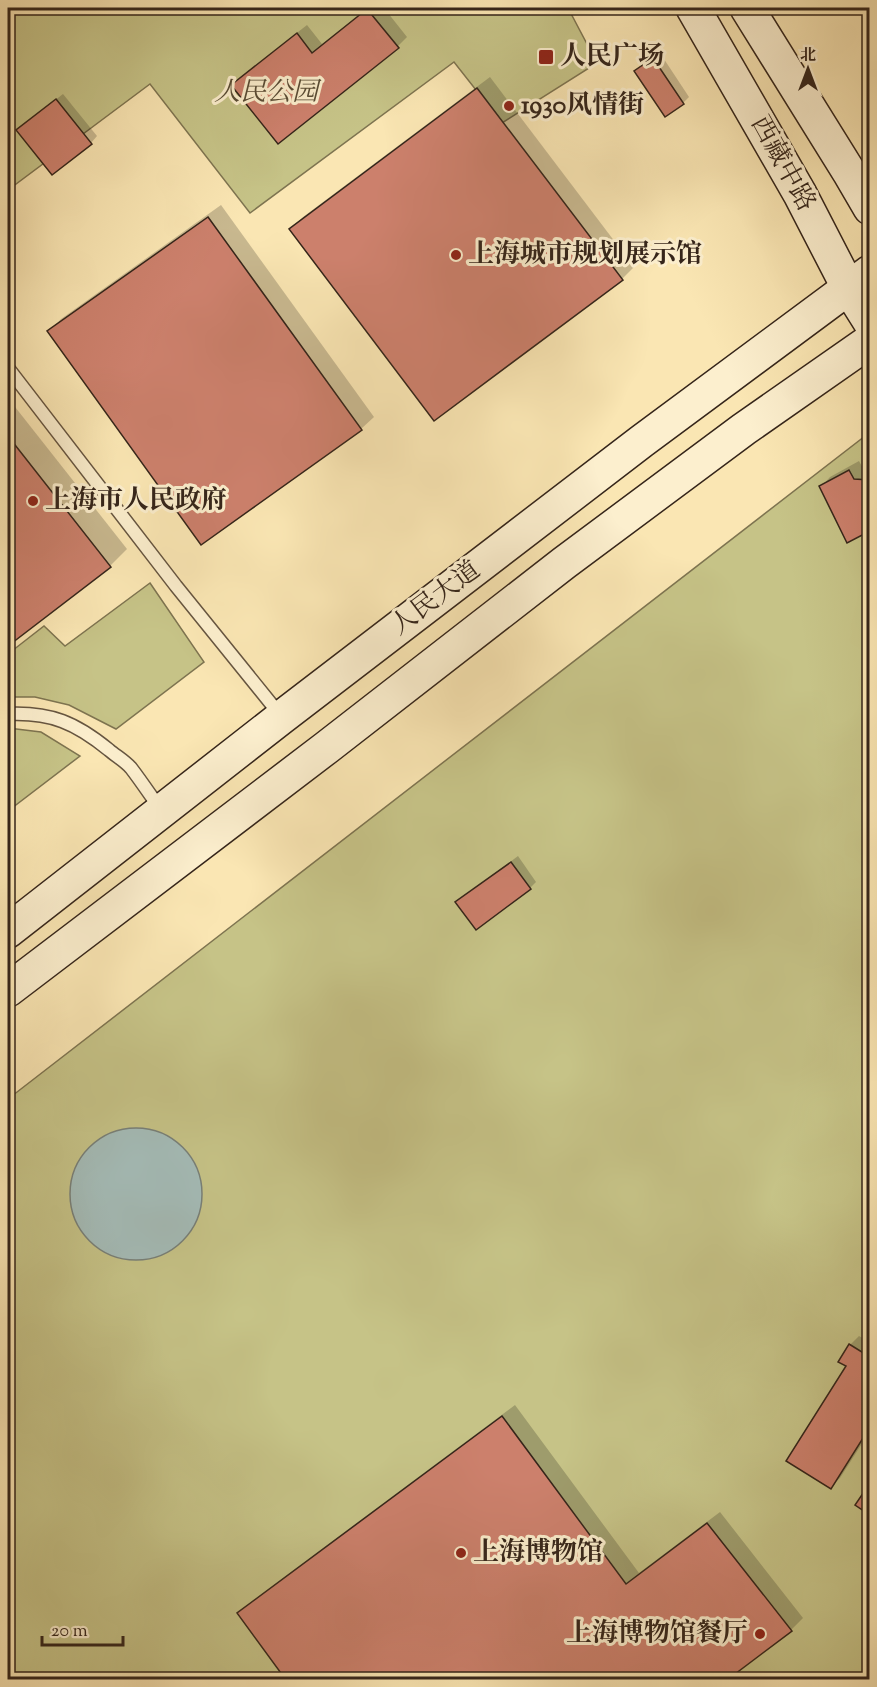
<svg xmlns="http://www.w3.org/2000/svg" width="877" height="1687" font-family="'Sorts Mill Goudy','Noto Serif SC',serif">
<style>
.green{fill:#c6c387;stroke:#7e7450;stroke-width:1.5}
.water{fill:#a4bcb8;stroke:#788079;stroke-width:1.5}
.shadow{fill:#0003}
.building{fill:#cc806c;stroke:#35251a;stroke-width:1.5}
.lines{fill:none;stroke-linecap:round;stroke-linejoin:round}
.lane-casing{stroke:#665540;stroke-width:15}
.secondary-casing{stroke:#35251a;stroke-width:36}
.lane{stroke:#fcefce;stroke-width:12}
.secondary{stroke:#fcefce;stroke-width:33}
.poi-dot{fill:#8f2418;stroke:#fcefce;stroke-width:2}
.labels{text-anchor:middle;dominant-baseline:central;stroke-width:6;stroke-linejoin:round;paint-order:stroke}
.poi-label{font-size:26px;font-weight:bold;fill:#35251a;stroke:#fcefce;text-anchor:start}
.park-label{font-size:26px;font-style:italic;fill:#594c35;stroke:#fcefce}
.street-label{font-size:26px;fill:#35251a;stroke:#fcefce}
</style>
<rect width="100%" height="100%" fill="#fae6b3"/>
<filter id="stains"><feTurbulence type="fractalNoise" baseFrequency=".00333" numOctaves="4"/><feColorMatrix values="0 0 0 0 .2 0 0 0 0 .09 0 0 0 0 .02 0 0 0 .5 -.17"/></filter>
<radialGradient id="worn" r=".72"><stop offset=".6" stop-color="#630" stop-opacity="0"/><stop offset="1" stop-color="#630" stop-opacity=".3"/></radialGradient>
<g class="green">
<path d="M8,8H568L597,63L502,123L454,62L250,213L150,84L8,190Z"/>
<path d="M869,433V1679H8V1099Z"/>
<path d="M150,583L204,662L116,729L69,705L35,697H8V654L44,626L65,646Z"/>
<path d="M8,728L41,732L80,756L8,811Z"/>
</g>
<circle class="water" cx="136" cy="1194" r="66"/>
<g class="shadow">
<path d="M368,8H384L407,37L398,46L233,85L242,76L307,25L322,44Z"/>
<path d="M660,53L689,97L683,103L636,71L642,65Z"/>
<path d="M490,77L634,267L622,279L291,229L303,217Z"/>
<path d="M63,94L97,136L91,143L24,124Z"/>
<path d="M221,205L374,417L361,429L202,543L49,332L61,319Z"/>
<path d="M8,398L127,549L110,566L8,644Z"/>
<path d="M859,461L864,470H870V530L821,487L830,477Z"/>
<path d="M518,856L536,882L530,888L464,896Z"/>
<path d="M859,1336L870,1342V1431L840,1478L830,1487L850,1345Z"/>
<path d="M515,1405L639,1573L720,1512L803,1618L791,1630L239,1614L252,1601Z"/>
</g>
<g class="building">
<path d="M367,9L399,48L278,144L231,85L297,33L312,53Z"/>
<path d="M653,58L684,104L665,117L634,71Z"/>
<path d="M477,88L623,280L434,421L289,229Z"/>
<path d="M56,99L92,144L52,175L16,130Z"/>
<path d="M208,217L362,430L201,545L47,331Z"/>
<path d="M8,436L111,567L8,646Z"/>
<path d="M849,470L854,479L870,480V531L847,543L819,486Z"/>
<path d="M511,862L531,889L476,930L455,902Z"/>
<path d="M849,1344L870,1357V1427L831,1489L786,1461L846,1366L838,1362Z"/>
<path d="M502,1416L626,1584L707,1523L792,1631L727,1680H286L237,1613Z"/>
<path d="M870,1483V1515L855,1505Z"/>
</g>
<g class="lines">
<defs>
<g id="lane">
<path d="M8,368L176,586L281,716"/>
<path d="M8,714C51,712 76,723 109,750C116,756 125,761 131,768C141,781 151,796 161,810"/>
</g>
<g id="secondary">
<path d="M693,8L800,194L848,287L870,322"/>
<path d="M747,8L849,172L870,208"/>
<path d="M8,931L282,717L642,441L870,272"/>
<path d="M8,990L326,748L564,563L744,429L870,341"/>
</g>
</defs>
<use href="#lane" class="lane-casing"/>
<use href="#secondary" class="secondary-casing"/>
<use href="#lane" class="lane"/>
<use href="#secondary" class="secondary"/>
</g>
<g class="poi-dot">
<rect x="538" y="49" width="16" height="16" rx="3"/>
<circle cx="509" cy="106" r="6"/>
<circle cx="456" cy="255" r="6"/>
<circle cx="33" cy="501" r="6"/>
<circle cx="461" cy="1553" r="6"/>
<circle cx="760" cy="1634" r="6"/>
</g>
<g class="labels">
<g class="poi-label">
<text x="560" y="57">人民广场</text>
<text x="521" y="106">1930风情街</text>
<text x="468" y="255">上海城市规划展示馆</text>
<text x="45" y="501">上海市人民政府</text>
<text x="473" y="1553">上海博物馆</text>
<text x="748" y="1634" text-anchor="end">上海博物馆餐厅</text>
</g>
<g class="park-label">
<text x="266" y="93">人民公园</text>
</g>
<g class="street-label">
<text transform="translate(782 164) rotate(61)">西藏中路</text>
<text transform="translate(436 599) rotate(-37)">人民大道</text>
</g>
</g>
<rect width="877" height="1687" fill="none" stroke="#fae6b3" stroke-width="30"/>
<rect x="9" y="9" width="859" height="1669" fill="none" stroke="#35251a" stroke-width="3"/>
<rect x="15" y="15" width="847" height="1657" fill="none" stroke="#35251a" stroke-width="1.5"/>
<g transform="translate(808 69)" stroke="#fcefce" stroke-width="4.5" paint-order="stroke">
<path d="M0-4.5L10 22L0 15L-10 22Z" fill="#35251a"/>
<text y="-9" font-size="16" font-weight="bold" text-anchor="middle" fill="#35251a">北</text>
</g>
<path d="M42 1636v9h81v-9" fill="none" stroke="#35251a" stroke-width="3"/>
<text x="51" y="1636" font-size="18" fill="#35251a" stroke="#fcefce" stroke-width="4.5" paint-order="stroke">20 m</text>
<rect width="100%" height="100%" filter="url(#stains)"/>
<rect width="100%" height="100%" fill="url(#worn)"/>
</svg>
